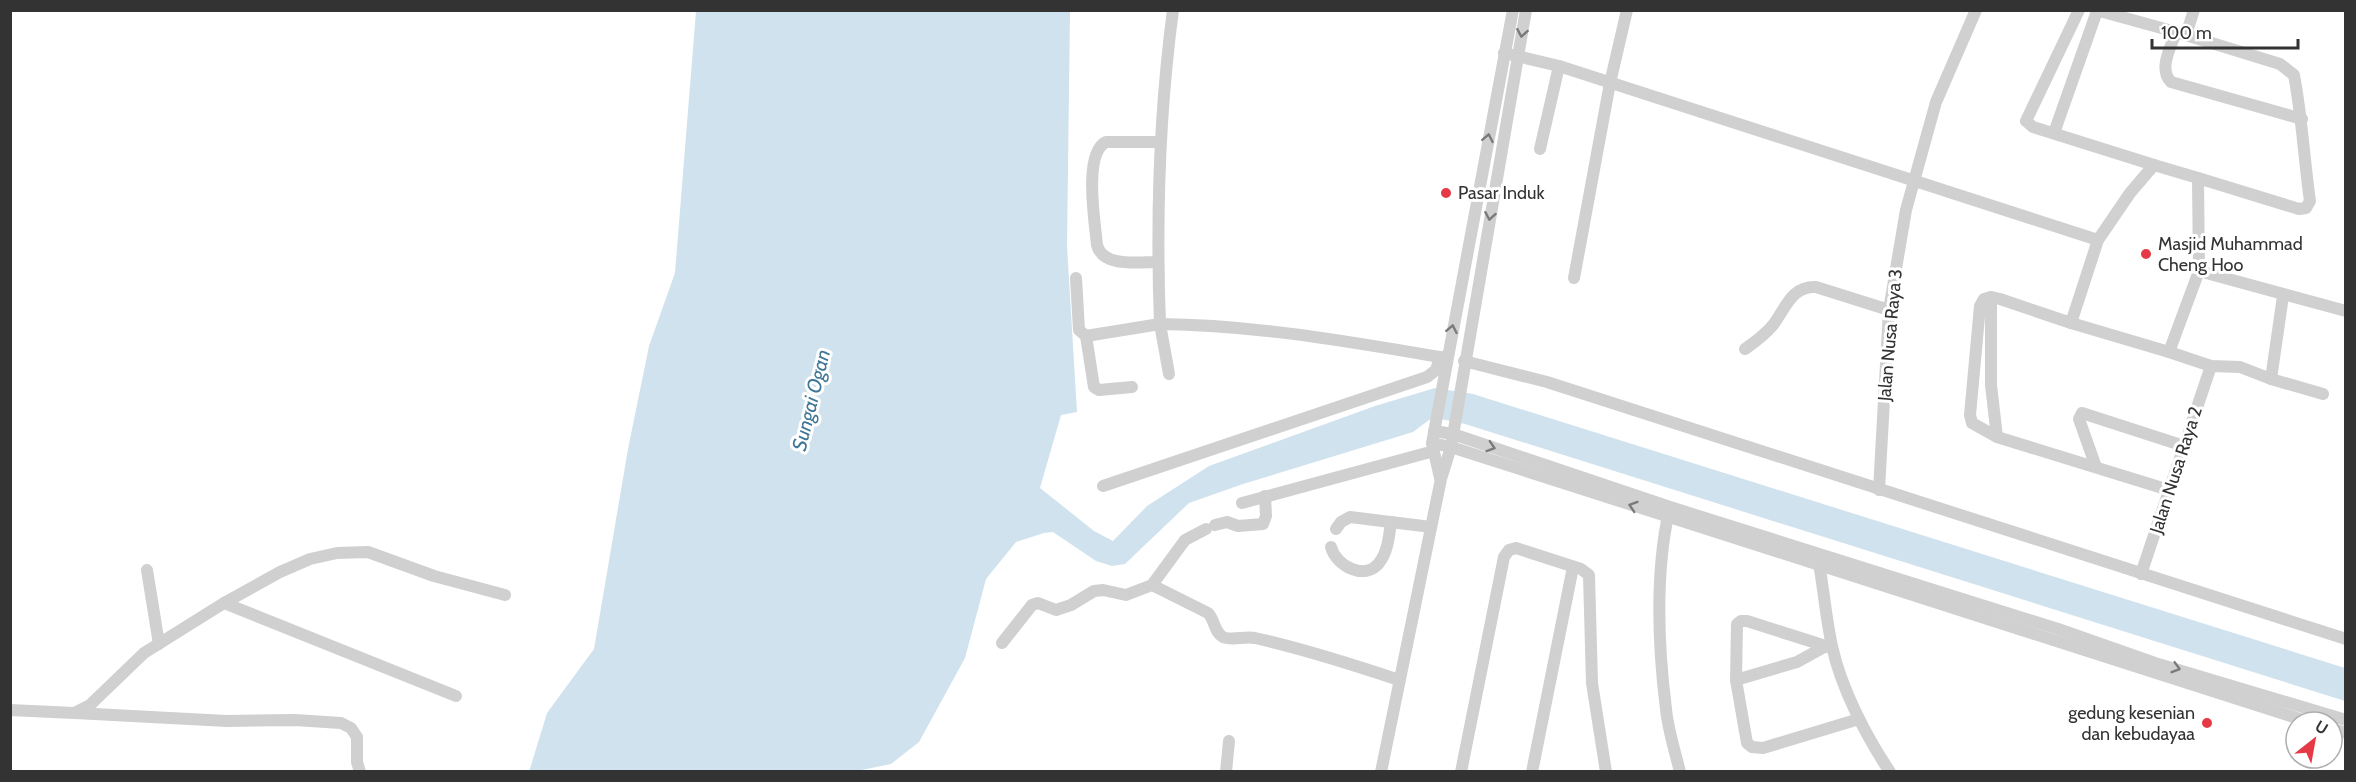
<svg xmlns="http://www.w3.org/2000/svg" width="2356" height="782" font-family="Cabin,sans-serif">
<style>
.water{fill:#cfe2ee}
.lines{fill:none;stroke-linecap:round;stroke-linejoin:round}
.minor{stroke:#d0d0d0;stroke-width:12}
.oneway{stroke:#7a7a7a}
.poi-dot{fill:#e63946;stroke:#fff;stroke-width:2}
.labels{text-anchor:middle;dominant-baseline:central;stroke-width:6;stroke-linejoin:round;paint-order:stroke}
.poi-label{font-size:18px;fill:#333;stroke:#fff;text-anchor:start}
.street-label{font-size:18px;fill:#333;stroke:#fff}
.water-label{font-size:20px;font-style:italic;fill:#3f7597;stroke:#fff}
</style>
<rect width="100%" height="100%" fill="#fff"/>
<path class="water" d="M696,11H1070L1067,246L1077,412L1061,415L1040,488L1094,531L1113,541L1147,506L1209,466L1375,406L1435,388L1473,394L2345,668V701L1465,424L1436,418L1429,420L1413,432L1243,484L1189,503L1125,564L1112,566L1096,561L1053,532L1044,533L1016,542L986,579L965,658L919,742L891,764L852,772H529L547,713L594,649L628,449L649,346L675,273Z"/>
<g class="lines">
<g class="minor">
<path d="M1173,10C1159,115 1156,219 1160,324C1257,325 1351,342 1446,358"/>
<path d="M2079,10L2026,121L2033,127L2154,165"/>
<path d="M2096,10L2176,32L2280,64L2294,75C2302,117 2304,159 2310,201L2306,208L2299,209L2198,178"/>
<path d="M2176,32C2171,47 2158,69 2171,82L2302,119"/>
<path d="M2186,35L2194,10"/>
<path d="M1504,53L1559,66L2098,240L2130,193L2154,165L2198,178L2199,271L2346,311"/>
<path d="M2054,133L2097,11"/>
<path d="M1540,149L1559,66"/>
<path d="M2098,240L2071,323L2169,352L2199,271"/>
<path d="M1157,262C1139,262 1103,268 1097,245C1095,223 1083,153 1106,142H1160"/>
<path d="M1076,278L1079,330L1086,336L1094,387L1099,390L1132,387"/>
<path d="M1574,278L1610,83L1627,10"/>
<path d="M1991,297V385L1997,437"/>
<path d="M2071,323L2000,299L1991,297L1984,299L1980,306L1970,415L1972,423L1997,437L2169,490"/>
<path d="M1086,336L1160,324L1169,374"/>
<path d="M1745,349C1755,342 1765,335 1773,325C1786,308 1791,286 1816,287L1889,310"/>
<path d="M2169,352L2211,366L2240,367L2271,379L2283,296"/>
<path d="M1464,361L1547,382L2346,639"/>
<path d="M2271,379L2323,394"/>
<path d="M1434,431L1453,434L1670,507L2058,629L2155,663L2346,720"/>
<path d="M1432,443L1451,447L2309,722"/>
<path d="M2096,467L2079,419L2082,413L2184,446"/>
<path d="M1440,478L1432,443L1513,10"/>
<path d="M1103,486L1427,377L1436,370L1440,357"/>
<path d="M1879,490L1889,310L1906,210L1936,102L1976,10"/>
<path d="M1242,503L1434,451"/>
<path d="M1669,511C1655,574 1658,645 1666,709C1668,730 1675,751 1680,772"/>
<path d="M1215,525L1227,522L1238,526L1263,524L1266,516L1265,496"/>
<path d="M1206,529L1185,540L1152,585L1208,613C1215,620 1214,632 1223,637C1231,641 1245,636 1255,638C1304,649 1351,664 1399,680"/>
<path d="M1336,529L1341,522L1350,517L1431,527"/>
<path d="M1331,547C1336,566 1365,581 1379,563C1388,552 1389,536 1391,522"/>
<path d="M1821,559L1819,564C1824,591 1826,619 1832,646C1841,688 1866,736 1890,772"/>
<path d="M147,570L159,644"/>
<path d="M2141,574L2211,366"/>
<path d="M224,603L456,696"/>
<path d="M1002,643L1032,605L1038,603L1056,610L1071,605L1094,591L1103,590L1126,595L1152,585"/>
<path d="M1832,648L1747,621H1741L1737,624L1736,680L1747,743L1752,747L1763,748L1859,719"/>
<path d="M1736,680L1797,662L1826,646"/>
<path d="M10,710L74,713L90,705L144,653L224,603L280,572L310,559L337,553L368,552L434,576L505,595"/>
<path d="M75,713L227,721L295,720L341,723L351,728L357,737V762L360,772"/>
<path d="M2332,729L2346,733"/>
<path d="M1226,772L1229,741"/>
<path d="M1381,772L1441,479L1451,447L1526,10"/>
<path d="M1461,772L1504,557L1509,550L1516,548L1581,569L1589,575L1592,683L1606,772"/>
<path d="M1532,772L1573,567"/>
</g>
</g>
<defs><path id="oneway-chevron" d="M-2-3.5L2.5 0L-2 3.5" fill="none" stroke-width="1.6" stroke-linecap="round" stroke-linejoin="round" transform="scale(1.5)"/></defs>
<g class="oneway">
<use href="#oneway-chevron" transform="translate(1522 33) rotate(100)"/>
<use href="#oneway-chevron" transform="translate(1488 138) rotate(-79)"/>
<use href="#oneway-chevron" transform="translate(1490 216) rotate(100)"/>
<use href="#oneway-chevron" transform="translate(1452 329) rotate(-79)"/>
<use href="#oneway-chevron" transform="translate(1491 447) rotate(18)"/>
<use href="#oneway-chevron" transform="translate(1633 506) rotate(-162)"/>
<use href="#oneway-chevron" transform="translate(2176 668) rotate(16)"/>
</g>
<g class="poi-dot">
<circle cx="1446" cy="193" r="6"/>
<circle cx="2146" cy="254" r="6"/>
<circle cx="2207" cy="723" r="6"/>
</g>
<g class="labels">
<g class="poi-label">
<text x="1458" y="193">Pasar Induk</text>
<text x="2158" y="244">Masjid Muhammad<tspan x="2158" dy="21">Cheng Hoo</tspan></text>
<text x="2195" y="713" text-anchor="end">gedung kesenian<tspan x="2195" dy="21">dan kebudayaa</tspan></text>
</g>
<g class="street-label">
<text transform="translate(1890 335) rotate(-85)">Jalan Nusa Raya 3</text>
<text transform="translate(2176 470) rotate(-72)">Jalan Nusa Raya 2</text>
</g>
<g class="water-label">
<text transform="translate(811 400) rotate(-76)">Sungai Ogan</text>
</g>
</g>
<rect width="2356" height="782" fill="none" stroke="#333333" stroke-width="24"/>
<g transform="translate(2314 740) rotate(31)"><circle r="28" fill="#ffffff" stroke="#adadad" stroke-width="1.5"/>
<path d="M0-4.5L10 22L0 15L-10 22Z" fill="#e63946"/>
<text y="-9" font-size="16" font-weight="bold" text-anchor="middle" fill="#333333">U</text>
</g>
<path d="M2152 39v9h146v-9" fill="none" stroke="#333333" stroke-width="3"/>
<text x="2161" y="39" font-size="18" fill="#333333" stroke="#ffffff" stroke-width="4.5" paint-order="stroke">100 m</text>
</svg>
